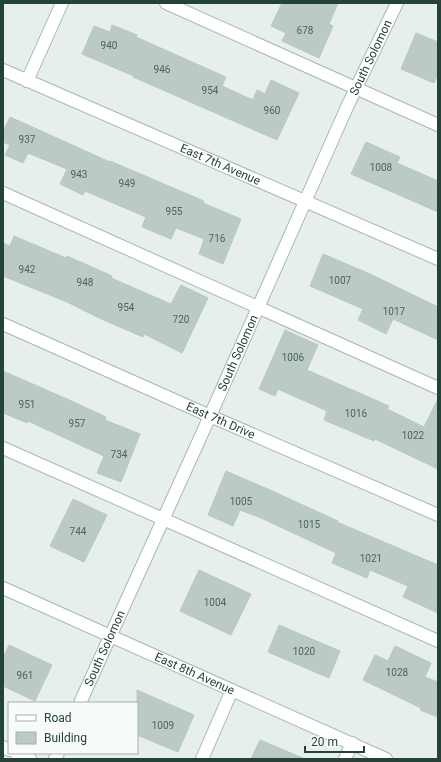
<svg xmlns="http://www.w3.org/2000/svg" width="441" height="762" font-family="Roboto,sans-serif">
<style>
.building{fill:#bbcac4;stroke:#b8c9c2}
.lines{fill:none;stroke-linecap:round;stroke-linejoin:round}
.minor-casing{stroke:#a8b8b2;stroke-width:14}
.minor{stroke:#fff;stroke-width:12}
.labels{text-anchor:middle;dominant-baseline:central;stroke-width:3;stroke-linejoin:round;paint-order:stroke}
.number-label{font-size:10px;fill:#4a645c}
.street-label{font-size:12px;fill:#24423a;stroke:#f7fbf9}
</style>
<rect width="100%" height="100%" fill="#e6efeb"/>
<g class="building">
<path d="M282,3H338L329,24L333,26L319,58L282,41L286,33L271,26Z"/>
<path d="M112,25L137,35L136,37L226,77L222,86L253,100L257,90L265,94L271,80L299,93L277,140L133,77L134,76L82,54L94,26L110,32Z"/>
<path d="M416,33L438,42V74L434,83L401,69Z"/>
<path d="M10,117L110,162V161L204,201L203,203L241,219L223,264L199,254L204,239L176,228L171,239L142,227L146,217L85,191L83,195L60,184L67,169L28,153L23,163L5,155L10,145L3,142V132Z"/>
<path d="M366,142L400,157L397,163L438,181V212L351,174Z"/>
<path d="M14,236L66,258L67,256L112,276L111,278L171,304L181,285L208,298L182,353L144,334L143,337L99,318L67,302L3,276V243L10,246Z"/>
<path d="M323,254L370,274L438,307V340L393,319L386,334L358,320L363,309L310,286Z"/>
<path d="M285,330L318,345L307,370L389,406L387,409L424,427L438,399V469L375,439L374,441L324,420L327,411L278,389L275,396L259,389Z"/>
<path d="M3,371L67,399L106,417L105,420L140,434L121,482L97,473L104,456L28,421L27,423L3,413Z"/>
<path d="M226,471L270,490L338,521L337,522L438,565V613L403,597L408,586L370,570L367,578L332,563L336,553L261,518L240,510L233,526L208,515Z"/>
<path d="M73,499L107,515L84,562L50,546Z"/>
<path d="M199,570L251,594L231,635L180,611Z"/>
<path d="M279,625L340,651L329,678L268,652Z"/>
<path d="M9,645L52,665L35,701L3,686V658Z"/>
<path d="M395,646L431,663L425,677L438,682V717L420,710L421,708L363,680L375,655L388,661Z"/>
<path d="M137,690L194,715L178,752L137,735Z"/>
<path d="M260,740L305,759H251Z"/>
</g>
<g class="lines">
<defs>
<g id="minor">
<path d="M166,3L438,125"/>
<path id="s1" d="M3,70L438,259"/>
<path d="M27,81L62,3"/>
<path d="M3,193L438,388"/>
<path id="s2" d="M3,324L210,416L438,515"/>
<path d="M3,448L438,641"/>
<path id="s3" d="M3,588L386,759"/>
<path id="s4" d="M80,703L210,416L347,107L397,3"/>
<path d="M3,747L9,750"/>
<path d="M16,753L30,759"/>
<path d="M55,759L58,753"/>
<path d="M202,759L232,690"/>
<path d="M345,759L352,743"/>
</g>
</defs>
<use href="#minor" class="minor-casing"/>
<use href="#minor" class="minor"/>
</g>
<g class="labels">
<g class="number-label">
<text x="305" y="30">678</text>
<text x="109" y="45">940</text>
<text x="162" y="69">946</text>
<text x="210" y="90">954</text>
<text x="272" y="110">960</text>
<text x="27" y="139">937</text>
<text x="381" y="167">1008</text>
<text x="79" y="174">943</text>
<text x="127" y="183">949</text>
<text x="174" y="211">955</text>
<text x="217" y="238">716</text>
<text x="27" y="269">942</text>
<text x="340" y="280">1007</text>
<text x="85" y="282">948</text>
<text x="126" y="307">954</text>
<text x="394" y="311">1017</text>
<text x="181" y="319">720</text>
<text x="293" y="357">1006</text>
<text x="27" y="404">951</text>
<text x="356" y="413">1016</text>
<text x="77" y="423">957</text>
<text x="413" y="435">1022</text>
<text x="119" y="454">734</text>
<text x="241" y="501">1005</text>
<text x="309" y="524">1015</text>
<text x="78" y="531">744</text>
<text x="371" y="558">1021</text>
<text x="215" y="602">1004</text>
<text x="304" y="651">1020</text>
<text x="397" y="672">1028</text>
<text x="25" y="675">961</text>
<text x="163" y="725">1009</text>
</g>
<g class="street-label">
<text stroke="none"><textPath href="#s4" startOffset="708">South Solomon</textPath></text>
<text stroke="none"><textPath href="#s1" startOffset="237">East 7th Avenue</textPath></text>
<text stroke="none"><textPath href="#s4" startOffset="384">South Solomon</textPath></text>
<text stroke="none"><textPath href="#s2" startOffset="238">East 7th Drive</textPath></text>
<text stroke="none"><textPath href="#s4" startOffset="60">South Solomon</textPath></text>
<text stroke="none"><textPath href="#s3" startOffset="210">East 8th Avenue</textPath></text>
</g>
</g>
<rect width="441" height="762" fill="none" stroke="#24423a" stroke-width="8"/>
<rect x="8" y="702" width="130" height="52" fill="#f7fbf9" stroke="#a3b1ad"/>
<rect x="16" y="715" width="20" height="6" fill="#ffffff" stroke="#a3b1ad"/>
<text x="44" y="722" font-size="12" fill="#24423a">Road</text>
<rect x="16" y="732" width="20" height="12" fill="#bbcac4" stroke="#a3b1ad"/>
<text x="44" y="742" font-size="12" fill="#24423a">Building</text>
<path d="M305 746v6h59v-6" fill="none" stroke="#24423a" stroke-width="2"/>
<text x="311" y="746" font-size="12" fill="#24423a" stroke="#f7fbf9" stroke-width="3" paint-order="stroke">20 m</text>
</svg>
